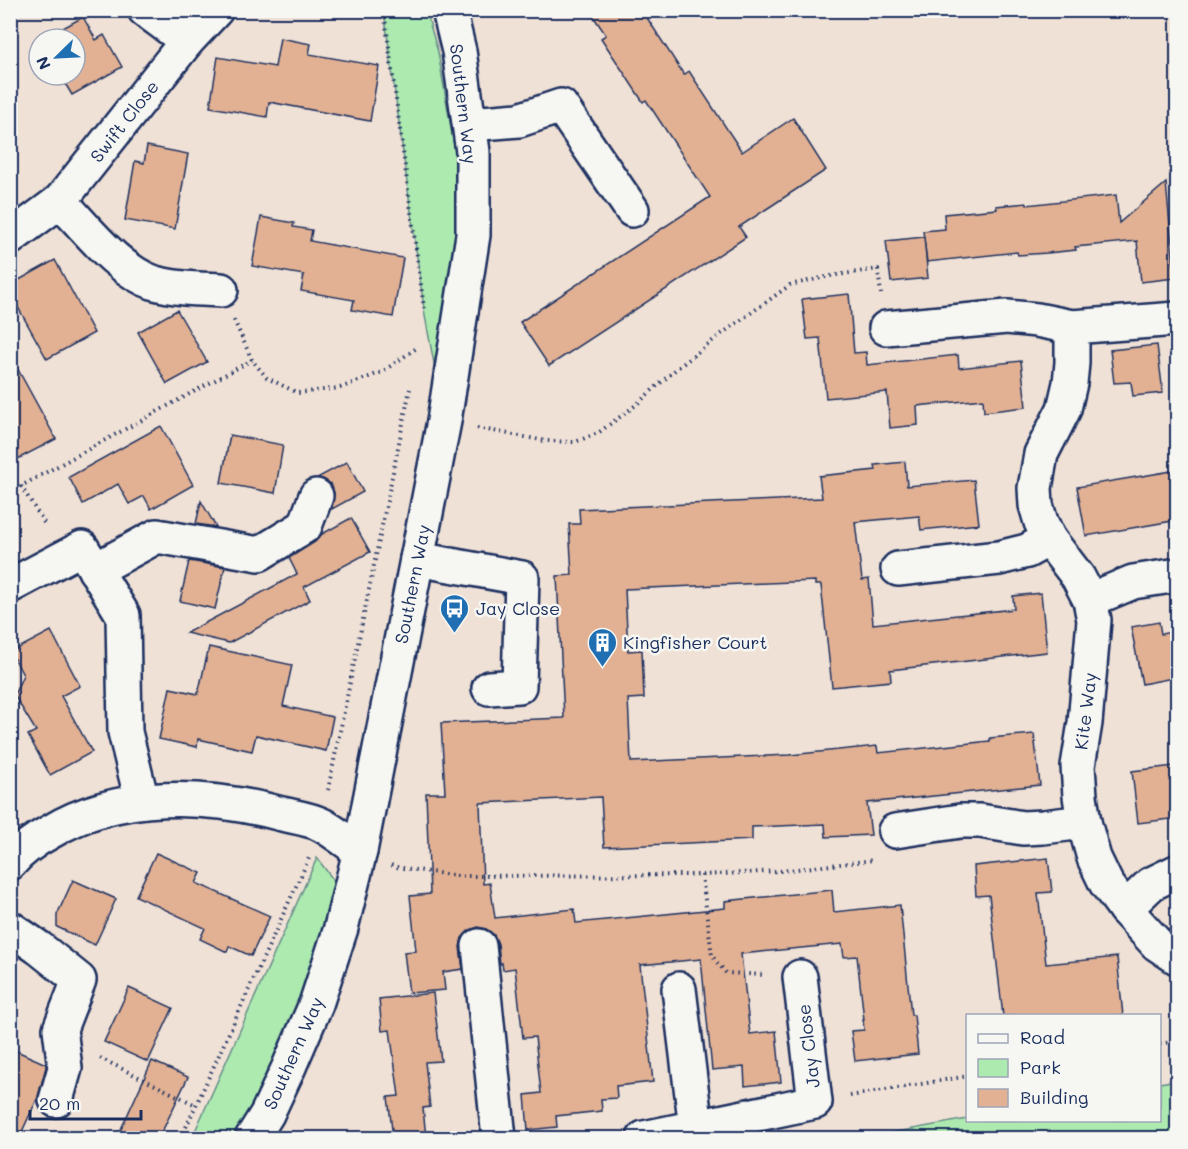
<svg xmlns="http://www.w3.org/2000/svg" width="1188" height="1149" font-family="Mali,sans-serif">
<style>
.green{fill:#adeab0;stroke:#648c87;stroke-width:1.5}
.building{fill:#e2b193;stroke:#1b2f5e;stroke-width:1.5}
.lines{fill:none;stroke-linecap:round;stroke-linejoin:round}
.minor-casing{stroke:#1b2f5e;stroke-width:38}
.path{stroke:#1b2f5e;stroke-width:4;stroke-dasharray:1.5 4.5;stroke-linecap:butt}
.minor{stroke:#f6f6f2;stroke-width:33}
.labels{text-anchor:middle;dominant-baseline:central;stroke-width:5;stroke-linejoin:round;paint-order:stroke}
.street-label{font-size:18px;fill:#1b2f5e;stroke:#f6f6f2}
.poi-label{font-size:18px;fill:#1b2f5e;stroke:#f6f6f2;text-anchor:start}
</style>
<rect width="100%" height="100%" fill="#f0e1d6"/>
<filter id="ink" filterUnits="userSpaceOnUse"><feTurbulence type="fractalNoise" baseFrequency=".0167" numOctaves="2"/><feDisplacementMap in="SourceGraphic" scale="12" xChannelSelector="R" yChannelSelector="G"/><feConvolveMatrix kernelMatrix="1 2 1 2 8 2 1 2 1" color-interpolation-filters="sRGB"/></filter>
<g filter="url(#ink)">
<g class="green">
<path d="M384,11H426L438,52L464,204L436,374L425,316Z"/>
<path d="M317,858L334,881L316,952L287,1034L240,1138H192Z"/>
<path d="M1177,1080V1138H864L967,1119L968,1120H1160V1083Z"/>
</g>
<g class="building">
<path d="M589,10H642L684,75L689,71L742,152L793,118L826,170L739,227L746,237L549,366L520,322L710,197L646,100L643,102L601,38L606,35Z"/>
<path d="M83,17L96,40L104,35L122,67L72,95L60,75H75V39H43Z"/>
<path d="M280,38L311,44L309,54L379,66L370,121L269,102L267,117L210,107L218,57L275,67Z"/>
<path d="M147,146L188,154L175,229L125,220L135,161L144,163Z"/>
<path d="M1166,183L1175,278L1141,282L1137,241L1075,247L1076,250L1047,253L1018,255L1017,252L927,262L923,231L945,229L944,214L997,209L996,206L1027,203V205L1116,195L1119,223Z"/>
<path d="M261,217L294,223L293,227L312,230L310,241L403,258L393,317L352,310L354,300L301,291L304,275L252,266Z"/>
<path d="M924,237L928,278L891,282L886,241Z"/>
<path d="M55,260L94,333L47,359L10,293V285Z"/>
<path d="M849,294L854,353L866,352L867,365L958,355L959,368L1021,361L1026,407L984,412L983,399L917,406L918,425L890,428L887,392L826,398L820,338L807,339L802,299Z"/>
<path d="M177,310L207,362L167,384L138,332Z"/>
<path d="M1157,345L1163,393L1133,396L1131,382L1114,383L1110,350Z"/>
<path d="M10,355L56,439L10,463Z"/>
<path d="M161,426L193,485L151,509L144,496L129,504L118,484L83,504L69,477Z"/>
<path d="M230,435L283,445L275,493L221,483Z"/>
<path d="M347,462L363,492L332,509L334,493L331,484L323,479L317,478Z"/>
<path d="M905,462L907,486L974,480L979,524L921,530L919,516L855,522L862,580L869,579L873,624L1014,609L1013,596L1041,593L1047,652L890,670L891,681L832,687L821,585H815V581L625,589L628,651L642,650L644,698L628,699L631,762L790,755L877,746L878,753L990,741V738L1034,734L1040,785L867,803L871,835L826,837L825,824L752,827V840L604,847L601,797L480,803L483,884L490,883L495,918L574,909L576,923L725,908V901L832,890L834,912L900,905L911,1015H914L918,1054L855,1061L851,1031L864,1030L863,1020H864L857,956L844,957L842,944L741,954L750,1034L776,1031L781,1082L745,1086L744,1067L712,1070L701,959L640,965L653,1082L616,1086L617,1098L601,1099L602,1111L556,1116L557,1127L528,1130L525,1095L541,1093L535,1037L523,1038L515,968L503,970L502,963L500,964L498,944L494,935L486,929L478,927L469,931L462,938L460,947L463,969L443,972L445,990L409,993L404,952L416,951L410,896L430,894L426,793H445L441,723L564,718L557,576L572,575L569,524H580L579,509L822,498L819,476L876,470L875,465Z"/>
<path d="M1178,470V520L1086,536L1077,487Z"/>
<path d="M201,501L216,527L196,524Z"/>
<path d="M351,518L370,552L304,587L310,600L229,643L186,633L297,574L289,558L315,542L322,534Z"/>
<path d="M189,561L225,567L215,609L180,601Z"/>
<path d="M1159,622L1161,634L1178,631V677L1142,684L1131,627Z"/>
<path d="M51,631L80,686L61,696L92,752L50,775L28,735L36,731L14,695L23,675L11,652Z"/>
<path d="M209,647L292,665L283,706L333,717L326,751L256,735L252,751L198,739L197,747L159,739L170,688L198,694Z"/>
<path d="M1174,766L1178,791V818L1138,823L1132,771Z"/>
<path d="M156,853L201,873L196,883L270,916L251,956L229,946L227,952L200,939L205,928L136,896Z"/>
<path d="M1048,858L1052,892L1038,893L1046,964L1117,957L1123,1016H1003L989,895L976,896L974,866Z"/>
<path d="M73,880L116,899L95,945L57,927V915Z"/>
<path d="M129,988L173,1008L148,1062L104,1042Z"/>
<path d="M433,993L441,1061L425,1062L430,1107L423,1108L426,1138H393L388,1097L399,1096L390,1030L382,1031L379,999Z"/>
<path d="M10,1048L46,1064V1067L38,1097L19,1138H10Z"/>
<path d="M152,1061L188,1077L159,1138H117Z"/>
</g>
<g class="lines">
<defs>
<g id="minor">
<path d="M145,10L187,41"/>
<path d="M470,124L519,120L561,106L632,210"/>
<path d="M60,201C87,229 118,271 155,283C176,289 199,289 221,290"/>
<path d="M10,238L60,201L187,41L216,10"/>
<path d="M1177,319L1072,327V363L1070,383L1064,409L1041,454L1035,488L1036,505L1041,522L1049,539L1078,577L1090,600L1094,620L1085,723L1078,766L1080,796L1084,822L1094,858L1106,883L1125,909L1157,944L1178,958"/>
<path d="M886,328L1007,317L1037,320L1072,327"/>
<path d="M417,559L522,578L519,686L489,688"/>
<path d="M898,569L999,558L1027,551L1049,539"/>
<path d="M95,570L157,536L259,554L305,526L316,496"/>
<path d="M10,586L82,548L123,615L125,732L142,801"/>
<path d="M1090,600L1133,582L1178,575"/>
<path d="M895,831L960,821H980L1023,828L1043,827L1084,822"/>
<path d="M10,863C21,850 35,840 50,832C119,790 207,794 282,814C295,817 311,819 322,825C335,832 348,843 360,851"/>
<path d="M1125,909L1151,884L1178,871"/>
<path d="M10,928L39,948L79,980L60,1029L65,1068L56,1100"/>
<path d="M479,946L499,1138"/>
<path d="M679,989L696,1128"/>
<path d="M252,1138L267,1114L288,1069L316,1004L341,928L360,851L444,421L473,235V152L459,51L449,10"/>
<path d="M644,1138L815,1102L800,977"/>
</g>
</defs>
<use href="#minor" class="minor-casing"/>
<g class="path">
<path d="M384,10L424,308"/>
<path d="M234,320L252,360L267,378L298,393L340,388L382,372L418,347"/>
<path d="M477,428L546,441L575,442L598,433L636,405L675,370L720,335L790,285L830,276L878,269L881,294"/>
<path d="M21,486L46,526"/>
<path d="M10,494L21,486L252,360"/>
<path d="M328,790L410,389"/>
<path d="M391,865L396,867L458,876L702,875L780,871L874,860"/>
<path d="M702,875L712,956L726,973L766,975"/>
<path d="M1160,1044L1178,1041"/>
<path d="M100,1058L196,1105"/>
<path d="M850,1096L968,1076"/>
<path d="M181,1138L309,858"/>
</g>
<use href="#minor" class="minor"/>
</g>
</g>
<defs>
<symbol id="bus-pin" viewBox="-11 -11 22 30"><path d="M0 17L-7.5 6A9.5 9.5 0 1 1 7.5 6Z" fill="#1f6fb2" stroke="#f6f6f2"/><path d="M-5-6H5V4H4V6H2V4H-2V6H-4V4H-5ZM-3.5-4V0h7V-4ZM-3.5 1.2v1.5H-2V1.2ZM2 1.2v1.5H3.5V1.2Z" fill="#fff"/></symbol>
<symbol id="building-pin" viewBox="-11 -11 22 30"><path d="M0 17L-7.5 6A9.5 9.5 0 1 1 7.5 6Z" fill="#1f6fb2" stroke="#f6f6f2"/><path d="M-4-6H4V6H1V3H-1V6H-4ZM-2.5-4.3h1.7v1.8h-1.7ZM.8-4.3h1.7v1.8H.8ZM-2.5-1h1.7V.8h-1.7ZM.8-1h1.7V.8H.8Z" fill="#fff"/></symbol>
</defs>
<g fill-rule="evenodd">
<use href="#bus-pin" x="438" y="592" width="33" height="45"/>
<use href="#building-pin" x="586" y="626" width="33" height="45"/>
</g>
<g class="labels">
<g class="street-label">
<text transform="translate(464 104) rotate(83)">Southern Way</text>
<text transform="translate(124 121) rotate(-52)">Swift Close</text>
<text transform="translate(412 584) rotate(-79)">Southern Way</text>
<text transform="translate(1085 711) rotate(-83)">Kite Way</text>
<text transform="translate(808 1046) rotate(-97)">Jay Close</text>
<text transform="translate(293 1053) rotate(-66)">Southern Way</text>
</g>
<g class="poi-label">
<text x="476" y="608">Jay Close</text>
<text x="623" y="642">Kingfisher Court</text>
</g>
</g>
<rect width="1188" height="1149" fill="none" stroke="#f6f6f2" stroke-width="36"/>
<rect x="18" y="18" width="1152" height="1113" fill="none" stroke="#1b2f5e" stroke-width="2" filter="url(#ink)"/>
<rect x="966" y="1014" width="195" height="108" fill="#f6f6f2" stroke="#9ea6b7" stroke-width="1.5"/>
<rect x="978" y="1034" width="30" height="9" fill="#f6f6f2" stroke="#9ea6b7" stroke-width="1.5"/>
<text x="1020" y="1044" font-size="18" fill="#1b2f5e">Road</text>
<rect x="978" y="1059" width="30" height="18" fill="#adeab0" stroke="#9ea6b7" stroke-width="1.5"/>
<text x="1020" y="1074" font-size="18" fill="#1b2f5e">Park</text>
<rect x="978" y="1089" width="30" height="18" fill="#e2b193" stroke="#9ea6b7" stroke-width="1.5"/>
<text x="1020" y="1104" font-size="18" fill="#1b2f5e">Building</text>
<g transform="translate(57 57) rotate(246)"><circle r="28" fill="#f6f6f2" stroke="#9ea6b7" stroke-width="1.5"/>
<path d="M0-4.5L10 22L0 15L-10 22Z" fill="#1f6fb2"/>
<text y="-9" font-size="16" font-weight="bold" text-anchor="middle" fill="#1b2f5e">N</text>
</g>
<path d="M30 1110v9h111v-9" fill="none" stroke="#1b2f5e" stroke-width="3"/>
<text x="39" y="1110" font-size="18" fill="#1b2f5e" stroke="#f6f6f2" stroke-width="4.5" paint-order="stroke">20 m</text>
</svg>
